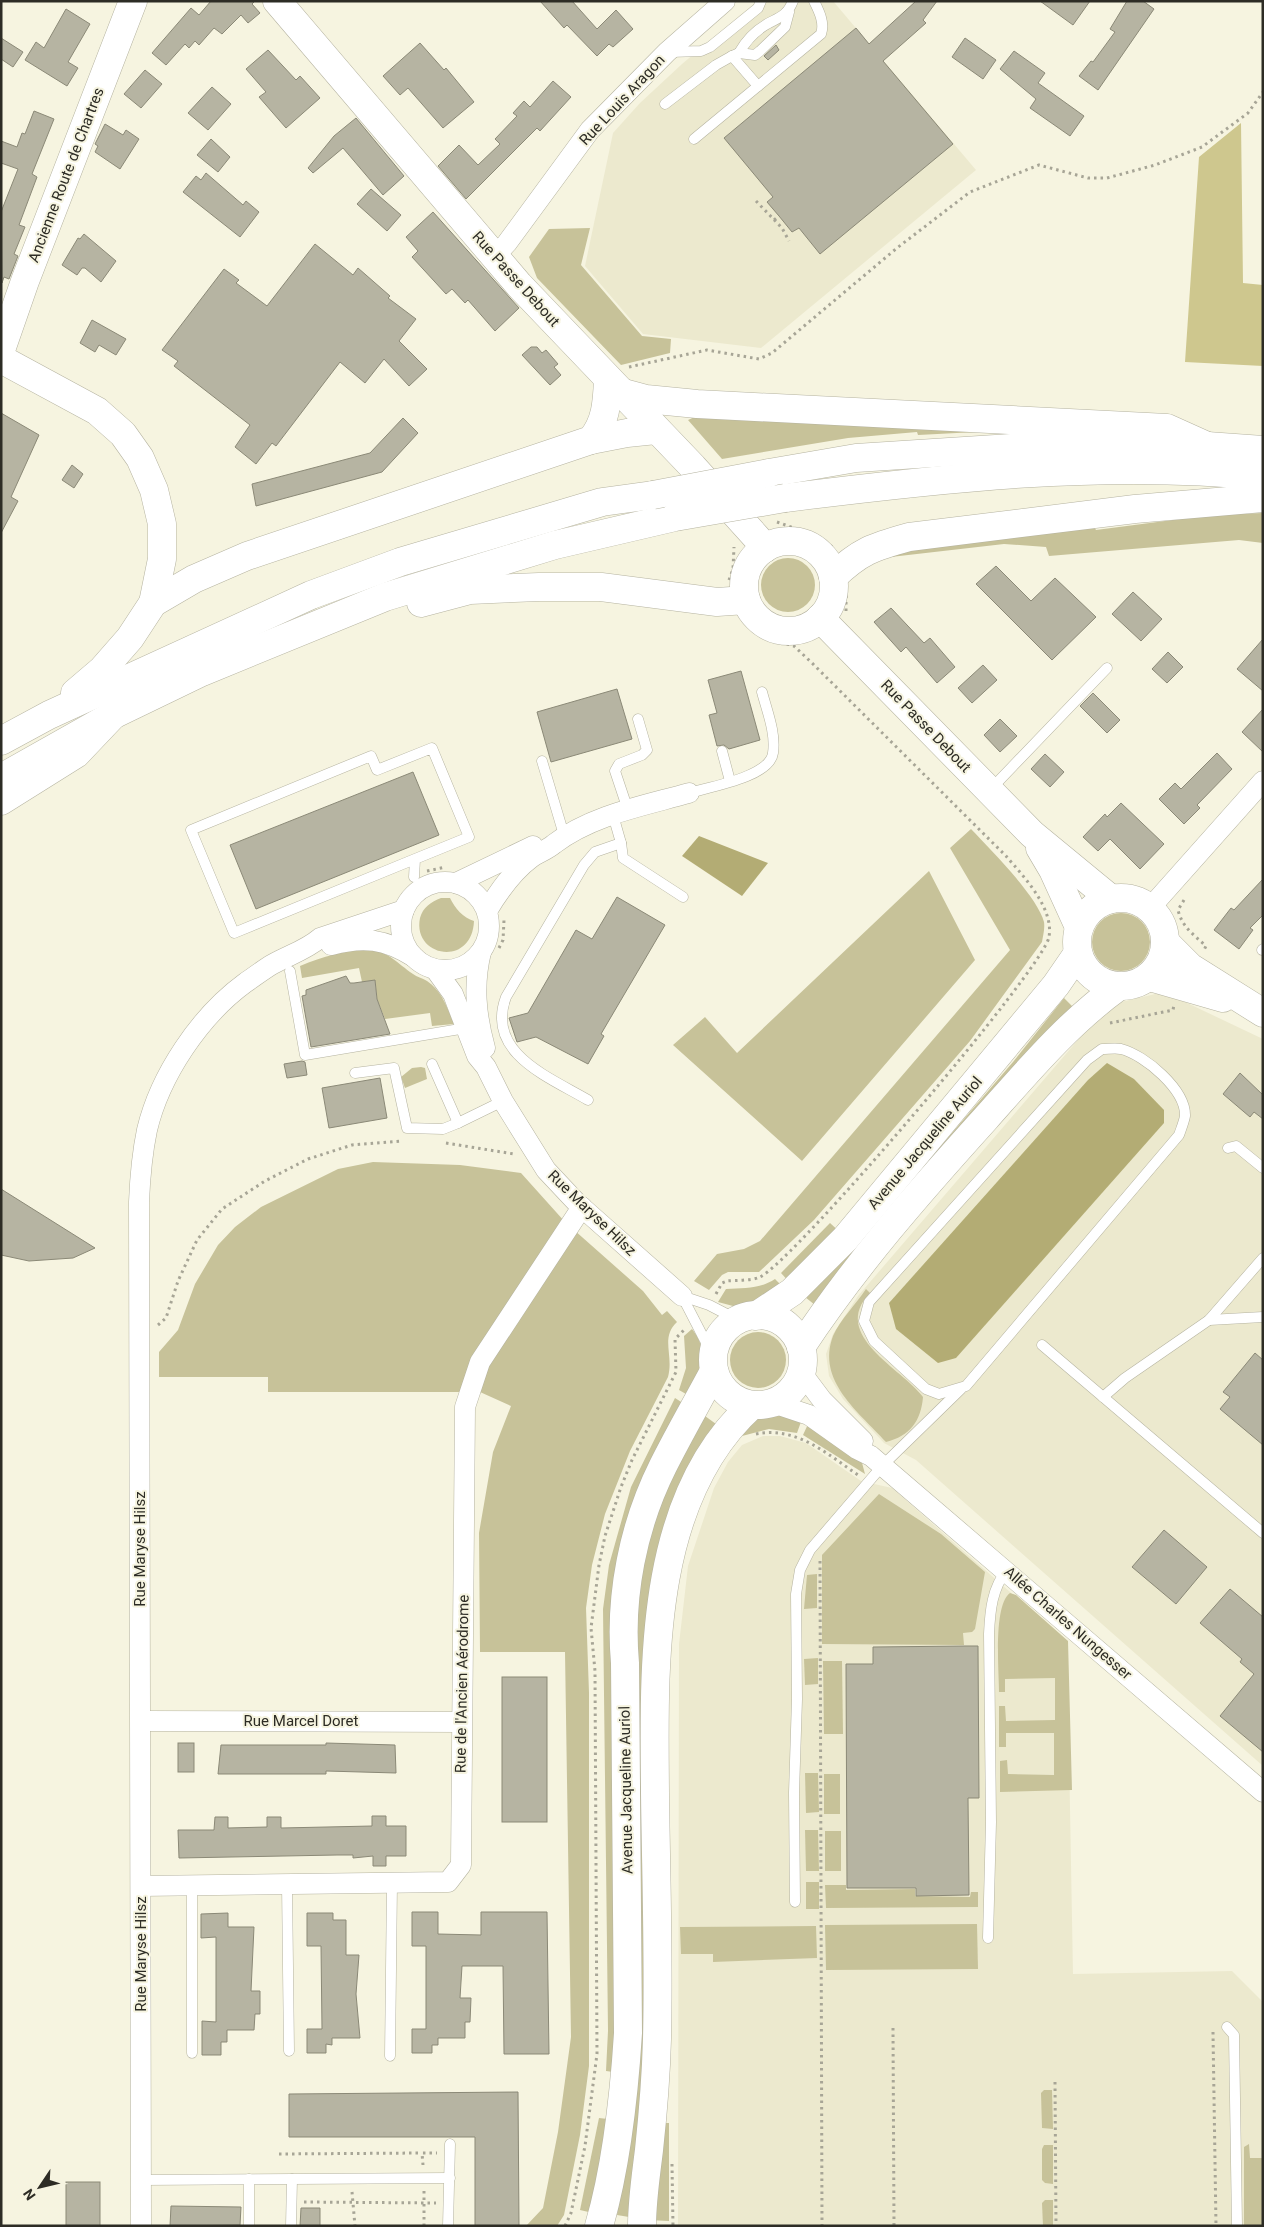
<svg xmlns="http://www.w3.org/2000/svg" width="1264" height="2227" font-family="Roboto,sans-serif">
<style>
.built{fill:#ece9ce}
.green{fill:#c7c299}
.forest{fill:#cec78e}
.water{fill:#b3ac74}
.building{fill:#b6b4a2;stroke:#8b8977}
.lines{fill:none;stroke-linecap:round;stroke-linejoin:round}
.lane-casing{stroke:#b5b3a0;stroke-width:11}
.street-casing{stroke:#b5b3a0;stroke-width:21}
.secondary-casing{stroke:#b5b3a0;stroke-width:29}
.primary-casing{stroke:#b5b3a0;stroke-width:29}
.highway-casing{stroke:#b5b3a0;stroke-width:29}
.path{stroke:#a7a596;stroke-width:3;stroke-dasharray:2.5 4;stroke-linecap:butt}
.lane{stroke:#fff;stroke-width:10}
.street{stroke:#fff;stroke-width:20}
.secondary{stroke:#fff;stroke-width:28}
.primary{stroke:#fff;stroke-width:28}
.highway{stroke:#fff;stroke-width:28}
.primary-bridge-casing{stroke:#b5b3a0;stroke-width:29;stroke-linecap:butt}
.primary-bridge{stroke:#fff;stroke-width:28}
.labels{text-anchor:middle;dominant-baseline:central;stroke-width:4;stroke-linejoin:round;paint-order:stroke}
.street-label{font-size:15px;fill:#2d2c25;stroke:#f6f4e0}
</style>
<rect width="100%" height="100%" fill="#f6f4e0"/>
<g class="built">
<path d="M757,1H833L976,170L761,348L643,334L585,266L613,133L640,103L682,64Z"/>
<path d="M1164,992L1263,1039V1766L916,1460L884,1443L843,1399L829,1376L826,1354L833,1334L858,1296L1108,1005Z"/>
<path d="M763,1436H780L806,1443L861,1481L892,1488L1067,1642L1073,1974L1232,1971L1263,2002V2226H678L679,1644L688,1566L714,1488L728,1462L742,1445Z"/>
</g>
<g class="green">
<path d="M590,228L581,265L642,336L671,339L670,353L621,365L537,278L529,257L549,229Z"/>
<path d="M699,415L976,432L918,435L917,432L848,438L722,459L688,420Z"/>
<path d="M1263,513V543L1239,540L1049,556L1046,547L1004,544L882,558L880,553L1093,525L1096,530L1211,515Z"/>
<circle cx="788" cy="585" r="27"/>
<path d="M971,829C990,849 1038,897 1044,922C1045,929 1043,935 1042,942L970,1041L814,1220L759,1272H728L722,1275L709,1290L694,1281L717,1254L744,1249L760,1241L1010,950L950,848Z"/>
<path d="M929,871L975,960L802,1161L673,1045L705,1017L737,1053Z"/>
<path d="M441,898H450C455,908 463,918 474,921C472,968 412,957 420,918C423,907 431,902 441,898Z"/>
<circle cx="1121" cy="942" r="29"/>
<path d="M369,949C389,952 397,963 413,974C417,977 422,978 427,981C442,991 447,1007 454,1024L432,1026L430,1013L385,1019L377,999L375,981L362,982L359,968L302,978L300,966C323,956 345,951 369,949Z"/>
<path d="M1064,998L1073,1007L815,1305L805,1297L847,1255L1013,1062Z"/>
<path d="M421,1067L425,1068L427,1079L405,1088L401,1077L412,1068Z"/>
<path d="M373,1162L460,1165L521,1173L565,1222L643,1291L662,1315L667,1311L677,1322C660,1338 674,1355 668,1377L630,1451L605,1514L592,1565L586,1608L589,1693V2066L580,2135L564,2215L557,2226H526L543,2208L558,2132L571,2037L565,1652H480L479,1533L493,1452L511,1406L480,1392H268V1377H159V1352L178,1330L195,1284L218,1245L235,1227L261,1207L338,1169Z"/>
<path d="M830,1223L842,1234L791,1284L781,1273Z"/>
<path d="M775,1279L786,1290L765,1303L733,1306L718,1302L726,1289C744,1288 760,1289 775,1279Z"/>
<path d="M866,1289L870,1293C829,1335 903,1369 923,1397C921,1421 910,1436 886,1442C859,1412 816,1381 833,1336C840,1320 856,1304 866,1289Z"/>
<path d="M692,1329C710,1351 702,1374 693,1398L679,1390L686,1368L684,1336Z"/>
<circle cx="758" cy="1360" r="28"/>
<path d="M675,1398L689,1407L633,1534L621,2073L606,2071L608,2031L603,1609L609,1565L631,1487Z"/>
<path d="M778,1414L802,1419L797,1433L769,1429L742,1436L754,1418Z"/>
<path d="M705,1416L716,1424L697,1453L673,1502L642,2081L629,2217L617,2215L623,2169L636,1611C639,1589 641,1564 647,1543C660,1497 680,1456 705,1416Z"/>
<path d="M809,1422L861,1459L865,1474L803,1435Z"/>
<path d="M879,1494L941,1534L985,1572L975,1629L972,1632L963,1633L964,1645L822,1644V1555Z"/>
<path d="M817,1574V1608L804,1609L807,1575Z"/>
<path d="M1010,1593L1016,1595L1068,1641L1072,1790L1000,1792V1761L1007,1760L1008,1774L1054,1775V1733H1006V1747H999V1706H1005L1006,1721L1055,1720V1678L1005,1679V1692H999C999,1671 993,1605 1010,1593Z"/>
<path d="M818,1658V1684L805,1685L804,1659Z"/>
<path d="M823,1661H842L843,1734H824Z"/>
<path d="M805,1773H818L819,1812L806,1813Z"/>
<rect x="824" y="1774" width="16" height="40"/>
<path d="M805,1830H818L819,1871H806Z"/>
<rect x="825" y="1831" width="16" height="40"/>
<path d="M819,1882V1909H806V1882Z"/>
<path d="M825,1885H846V1890L915,1889V1896L970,1897L971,1892H978V1907L826,1908Z"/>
<path d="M977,1924L978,1969L826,1970L825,1925Z"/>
<path d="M816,1926L817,1958L713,1962V1954H681L680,1927Z"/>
<path d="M1044,2090H1052L1053,2129L1042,2128L1041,2093Z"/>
<path d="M599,2118L617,2120L597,2214L580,2210Z"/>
<path d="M656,2123H669V2221L648,2220Z"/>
<path d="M1249,2144L1250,2158H1263V2226H1244V2147Z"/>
<path d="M1044,2145H1053V2184L1045,2183L1042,2180V2149Z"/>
<path d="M1045,2200H1053V2226H1043L1042,2203Z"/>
</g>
<path class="forest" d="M1241,123L1243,283L1263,285V366L1185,362L1199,157Z"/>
<g class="water">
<path d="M699,836L768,863L742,896L682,856Z"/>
<path d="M1107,1063L1134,1079L1164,1110V1123L956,1358L938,1363L896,1329L889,1303L1088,1080Z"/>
</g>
<g class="building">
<path d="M211,1H255L252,4L260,13L248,23L241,15L222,34L214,28L199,45L195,41L189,48L185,44L166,65L152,53L191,8L199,15Z"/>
<path d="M540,1H572L597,29L616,10L633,29L613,47L609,44L597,56L567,25L564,28Z"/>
<path d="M916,1H937L923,20L926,23L883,61L953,144L820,254L799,228L792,232L779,216L767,202L773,197L724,138L856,28L869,44Z"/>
<path d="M1040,1H1090L1073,25Z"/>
<path d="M1127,1H1143L1154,9L1098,90L1079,76L1091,61L1093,62L1115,32L1110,29Z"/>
<path d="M66,9L90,24L68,62L78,68L67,86L25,60L36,42L44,48Z"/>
<path d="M1,38L23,52L13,67L1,59Z"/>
<path d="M965,38L996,60L983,79L952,57Z"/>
<path d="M420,43L444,70L446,68L474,102L443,128L408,88L400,95L383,76Z"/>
<path d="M776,45L779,50L768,60L764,56Z"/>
<path d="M268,50L296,80L300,76L320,98L286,128L259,97L266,92L246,69Z"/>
<path d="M1014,51L1045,73L1038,83L1084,116L1070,136L1030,108L1036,99L1000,69Z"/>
<path d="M145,70L162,84L141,108L124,94Z"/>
<path d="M553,81L571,97L540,131L537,128L466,199L438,166L459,145L478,165L500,144L495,139L517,116L513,113L524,101L530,107Z"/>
<path d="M212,87L231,104L208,130L188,113Z"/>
<path d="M34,111L54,119L32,174L37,177L19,225L25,227L14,254L18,256L9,279L4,277L2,283L1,212L18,169L1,163V141L17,147L22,133L25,134Z"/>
<path d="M356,118L404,176L383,195L343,148L313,173L308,168L334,136Z"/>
<path d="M105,124L123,135L126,130L139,139L120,169L95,152L98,146L95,144Z"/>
<path d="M211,139L230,157L218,172L197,155Z"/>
<path d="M206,173L243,205L246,201L259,212L240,237L183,192L196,176L201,180Z"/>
<path d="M371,189L401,215L387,231L357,204Z"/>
<path d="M433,212L519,308L495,331L468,300L465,303L452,289L446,294L412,257L418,251L406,237Z"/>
<path d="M84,234L116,261L101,282L85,268H82L77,275L62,265L78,238L80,239Z"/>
<path d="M315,244L353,275L358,268L390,296L388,298L416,319L399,341L427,369L409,386L384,359L365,383L340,362L276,446L272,443L256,464L235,447L250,425L174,366L178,361L162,350L224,269L239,280L236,283L267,306Z"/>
<path d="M92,320L126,339L116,355L99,345L95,352L80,343Z"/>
<path d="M531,347H537L542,353L546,350L558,364L554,367L561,375L550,385L522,355Z"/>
<path d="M1,413L39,435L11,497L18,501L1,533Z"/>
<path d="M403,418L418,433L382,472L256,506L252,484L370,453Z"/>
<path d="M72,465L83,474L74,488L62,480Z"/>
<path d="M996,566L1031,601L1055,578L1096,617L1052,660L976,584Z"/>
<path d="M1133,592L1162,619L1141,641L1112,614Z"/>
<path d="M891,608L924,643L930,638L955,667L937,683L906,647L901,652L874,622Z"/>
<path d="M1263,639V691L1237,669Z"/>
<path d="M1168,652L1183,667L1167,683L1152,669Z"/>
<path d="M983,665L997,680L972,703L958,688Z"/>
<path d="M741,671L760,740L729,749L724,745L717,746L709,715L717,713L708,680Z"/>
<path d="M617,689L632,739L551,762L537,712Z"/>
<path d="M1093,693L1120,720L1107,733L1080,706Z"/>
<path d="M1263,709V752L1242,732Z"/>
<path d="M1000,719L1017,736L1000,752L984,735Z"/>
<path d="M1217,753L1232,769L1197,805L1200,808L1184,824L1159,799L1175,783L1181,789Z"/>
<path d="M1045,754L1064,772L1050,787L1031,769Z"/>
<path d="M413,772L439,835L256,909L230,845Z"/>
<path d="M1121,803L1164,844L1140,869L1110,839L1098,851L1083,837L1105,814L1107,817Z"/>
<path d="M1263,879V915L1250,928L1253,930L1239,949L1214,930L1231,908L1234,910Z"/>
<path d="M617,897L665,925L601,1034L604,1036L588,1064L536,1037L517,1042L509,1018L528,1013L576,930L592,939Z"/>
<path d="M346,976L350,983H354L375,980L377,999L390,1034L311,1047L302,996L306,995V990Z"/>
<path d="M302,1061L305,1062L307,1075L287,1078L284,1064Z"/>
<path d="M1240,1073L1263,1095V1119L1254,1112L1250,1117L1223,1094Z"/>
<path d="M380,1078L387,1118L329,1128L322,1088Z"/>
<path d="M1,1189L95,1248L73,1258L29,1261L1,1255Z"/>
<path d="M1255,1353L1263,1360V1445L1220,1409L1230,1397L1223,1392Z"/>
<path d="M1164,1530L1207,1567L1176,1604L1132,1567Z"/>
<path d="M1230,1589L1263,1617V1752L1220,1716L1254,1674L1240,1662L1242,1659L1200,1623Z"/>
<path d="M965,1646H978L979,1798H968L969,1895L916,1896V1888H847L846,1664H873V1647Z"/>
<rect x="502" y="1677" width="45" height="145"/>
<rect x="178" y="1743" width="16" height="29"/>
<path d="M326,1743L395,1745L396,1773L326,1771V1774H218L221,1745H326Z"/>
<path d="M372,1816H386V1826H406V1856H386V1866H373V1856L353,1858V1855H337L179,1858L178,1830H214L215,1817H228V1828L267,1827V1817H281V1828L372,1826Z"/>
<path d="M412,1912H438V1934L481,1935V1912H547L549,2054H504L503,1966H462L460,1998H471L470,2022H465V2038H438V2045H432V2053H412V2029H426V1946H412Z"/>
<path d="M228,1913V1927H254L251,1991H260V2014H255L254,2030H227V2042H221V2055H202V2021L216,2022V1937L201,1938V1914Z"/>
<path d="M307,1913H333V1920H346V1955H359L356,1994L360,2038H332V2045L326,2044V2053H307V2029H322L321,1946H307Z"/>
<path d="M518,2092L519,2226H475V2137H289V2094Z"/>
<rect x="66" y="2182" width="34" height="44"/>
<path d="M171,2206L241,2207L240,2225L170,2226Z"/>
<path d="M301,2208H320V2226H300Z"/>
</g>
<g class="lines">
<defs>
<g id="lane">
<path d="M670,52L701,51L710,47L758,8L761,1"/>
<path d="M739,53C745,42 755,31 767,24C780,17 787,16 793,1"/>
<path d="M732,56L758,86"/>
<path d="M665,104L716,65L732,56L739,53L755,55L760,51L785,27L789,12"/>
<path d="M694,139L821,34C825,23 819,11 814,1"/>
<path d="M722,751L730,781"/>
<path d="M542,761L564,835"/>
<path d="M990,790L1107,668"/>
<path d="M689,793C709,787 770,777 773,753C776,733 767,711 762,692"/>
<path d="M628,810L615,771L619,764L642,755L647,750L638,719"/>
<path d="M621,843L623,858L683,897"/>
<path d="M414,877L415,859L469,837L432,748L377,770L371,756L191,830L234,933L415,859"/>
<path d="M1262,950L1263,949"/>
<path d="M290,971L305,1055L466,1028"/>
<path d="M1102,1049C1108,1049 1116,1048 1121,1049C1145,1055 1186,1090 1185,1116C1184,1122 1181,1129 1179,1135L966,1386L939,1394L926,1389L874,1341L864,1321L869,1302L1087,1060Z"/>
<path d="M432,1064L458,1123L503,1101"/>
<path d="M355,1073L394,1068L407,1128L443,1129L458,1123"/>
<path d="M588,1100C549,1077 485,1053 506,997L584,865L595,852L621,843L613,815"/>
<path d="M1228,1148L1236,1146L1263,1168"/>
<path d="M682,1296L713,1356"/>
<path d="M682,1296L709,1305L738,1320"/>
<path d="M1209,1320L1263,1317"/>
<path d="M1042,1345L1263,1533"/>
<path d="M1103,1397L1125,1378L1209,1320L1263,1258"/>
<path d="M287,1884L289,2051"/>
<path d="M192,1885V2053"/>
<path d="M795,1902L794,1793L797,1699L796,1594L800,1570L810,1550L883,1465L961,1389"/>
<path d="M988,1938L991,1822L989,1634C990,1611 992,1588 1007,1570"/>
<path d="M1227,2027L1234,2035L1237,2226"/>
<path d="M390,2056L392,1883"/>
<path d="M141,2180L450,2178"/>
<path d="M249,2226V2179"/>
<path d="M291,2226L292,2179"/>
<path d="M448,2226L450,2144"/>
</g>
<g id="street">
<path d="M495,256L507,243L590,130L667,52L725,1"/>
<circle cx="445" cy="926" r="44"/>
<path d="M456,883L533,846"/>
<path d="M1150,908L1263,781"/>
<path d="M487,911C499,891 512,872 531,858C538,853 547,850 554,844C592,815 643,806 689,793"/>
<path d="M331,945C364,936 385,939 414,957"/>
<path d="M481,952C473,985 476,1015 485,1048"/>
<path d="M435,969L453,994L477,1056L486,1067L503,1101L546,1170L577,1203L682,1296"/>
<path d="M801,1372L822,1400L863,1441"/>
<path d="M773,1403L809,1415L857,1449L871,1456L1263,1792"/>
<path d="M141,1721L461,1722"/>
<path d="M141,1886L448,1882L461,1865L465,1407L480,1362L582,1207"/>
<path d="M141,2226L139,1202C140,1178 142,1154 147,1130C160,1075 200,1016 245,983C254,977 264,969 273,964C289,955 306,950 320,938L404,910"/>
</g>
<g id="secondary">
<path d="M277,1L519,285L693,467L757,538L764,549"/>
<path d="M1,350L25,281L133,1"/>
<circle cx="789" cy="586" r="45"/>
<path d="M820,618L1032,834L1111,899"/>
<path d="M1040,848L1053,870L1079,927"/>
<circle cx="1121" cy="942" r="44"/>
<path d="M1165,942L1190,967L1263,1013"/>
<path d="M1150,977L1223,998"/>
<circle cx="758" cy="1360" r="45"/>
<path d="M756,1316L792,1292L845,1239L1056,985L1078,953"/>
<path d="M801,1347C855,1265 920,1191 986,1118C1027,1072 1068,1023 1118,987"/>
<path d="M599,2226C617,2164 624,2097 628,2033L625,1663C619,1596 633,1526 663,1466C679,1434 697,1403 714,1371"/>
<path d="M642,2226C642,2200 646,2175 649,2150C653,2113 656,2076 657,2039C659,1957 656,1875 655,1793C654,1665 648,1499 752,1405"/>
</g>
<g id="primary">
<path d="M620,392L646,399L697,404L1167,428L1207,446"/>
<path d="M591,440L627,433L656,430"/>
<path d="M769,473L856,458L1025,447L1207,446L1263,450"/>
<path d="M785,498C943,478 1104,460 1263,476"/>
<path d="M833,577C860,551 873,547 909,537L1135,509L1263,498"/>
<path d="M421,603L470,590L539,587H601L717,602L746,600"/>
<path d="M75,693L102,670L130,638L153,603L194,579L247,556L591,440C606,423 607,402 608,380"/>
<path d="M1,741L49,715L311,595L400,562L602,502L653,495"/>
<path d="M1,778L113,715L202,672L385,597L555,545L675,517"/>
</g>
<g id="highway">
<path d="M1,359L97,411L123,434L140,458L154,490L162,524V559L153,603"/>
<path d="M1,801L76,754L113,715"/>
</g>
</defs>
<use href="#lane" class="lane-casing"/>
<use href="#street" class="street-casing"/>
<use href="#secondary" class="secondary-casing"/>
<use href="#primary" class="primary-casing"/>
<use href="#highway" class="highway-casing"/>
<g class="path">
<path d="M756,201L782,228L789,241"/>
<path d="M774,220L779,216"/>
<path d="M629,367L707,350L759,359L772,353L897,248L970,192L1039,165L1088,178H1107L1155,165L1202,147L1248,113L1263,92"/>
<path d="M777,522L819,537L832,547"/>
<path d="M729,580L733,569L734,547"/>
<path d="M846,611V595"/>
<path d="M427,871L446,867"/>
<path d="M1184,900L1178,910C1182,927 1194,935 1206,946L1204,950"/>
<path d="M499,948L503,940L504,920"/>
<path d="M1110,1023L1173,1010L1174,1005"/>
<path d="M446,1143L514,1154"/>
<path d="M716,1294L722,1283L727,1281C736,1280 752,1281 760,1277C793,1262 1044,968 1049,937C1054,908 1024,877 1006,856L812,663L794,646L766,638L744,623"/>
<path d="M158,1325L166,1318L178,1281L197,1240L222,1209L265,1181L308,1159L352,1145L403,1141"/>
<path d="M756,1434C797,1426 827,1454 858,1475"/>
<path d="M820,1561L822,2226"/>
<path d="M893,2028L894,2226"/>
<path d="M1213,2032L1216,2226"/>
<path d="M1055,2082L1056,2226"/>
<path d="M279,2154L422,2153"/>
<path d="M672,2164L673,2226"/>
<path d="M423,2165L422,2153H437"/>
<path d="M424,2191V2226"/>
<path d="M352,2192L355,2226"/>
<path d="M304,2202L436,2203"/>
<path d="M565,2226L571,2213L585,2146L597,2054L595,1671L591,1628L599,1565L605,1536L621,1487L632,1460L676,1372L675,1339L685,1329"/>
</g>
<use href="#lane" class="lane"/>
<use href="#street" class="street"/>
<use href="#secondary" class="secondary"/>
<use href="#primary" class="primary"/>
<use href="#highway" class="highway"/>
<defs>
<g id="primary-bridge">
<path d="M653,495L769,473"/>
<path d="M675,517L785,498"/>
</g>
</defs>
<use href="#primary-bridge" class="primary-bridge-casing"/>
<use href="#primary-bridge" class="primary-bridge"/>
</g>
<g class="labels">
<g class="street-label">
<text transform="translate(622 100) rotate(-47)">Rue Louis Aragon</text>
<text transform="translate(66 175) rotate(-69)">Ancienne Route de Chartres</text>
<text transform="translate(516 279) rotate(48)">Rue Passe Debout</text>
<text transform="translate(926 726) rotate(46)">Rue Passe Debout</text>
<text transform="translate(925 1143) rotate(-50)">Avenue Jacqueline Auriol</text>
<text transform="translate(592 1213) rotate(44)">Rue Maryse Hilsz</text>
<text transform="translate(140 1549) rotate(-90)">Rue Maryse Hilsz</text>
<text transform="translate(1068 1623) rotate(41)">Allée Charles Nungesser</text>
<text transform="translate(462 1684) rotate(-89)">Rue de l'Ancien Aérodrome</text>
<text x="301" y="1721">Rue Marcel Doret</text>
<text transform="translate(626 1790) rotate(-91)">Avenue Jacqueline Auriol</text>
<text transform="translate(141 1954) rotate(-90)">Rue Maryse Hilsz</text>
</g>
</g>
<rect width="1264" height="2227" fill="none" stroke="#2d2c25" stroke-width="5"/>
<g transform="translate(40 2187) rotate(235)" stroke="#f6f4e0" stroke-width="4" paint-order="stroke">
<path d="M0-4L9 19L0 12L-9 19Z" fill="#2d2c25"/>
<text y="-8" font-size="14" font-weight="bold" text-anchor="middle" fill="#2d2c25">N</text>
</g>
</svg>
